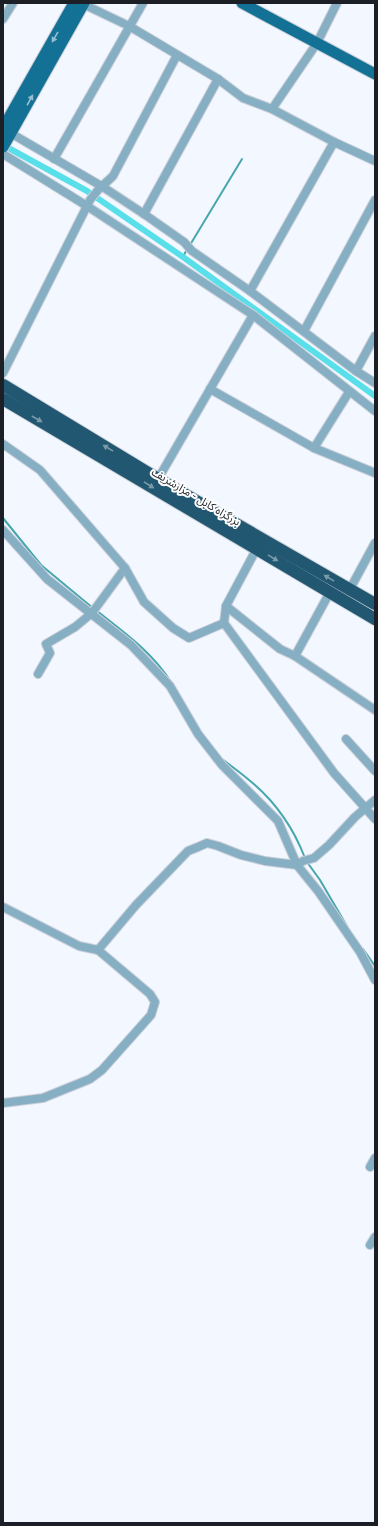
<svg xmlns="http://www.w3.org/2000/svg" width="378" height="1526" font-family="'Fira Sans Condensed','Noto Sans Arabic',sans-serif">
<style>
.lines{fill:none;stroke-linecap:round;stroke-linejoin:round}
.stream{stroke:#47a6ae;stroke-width:2}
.canal{stroke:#59dfe9;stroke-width:6}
.minor-casing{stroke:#ccd0d8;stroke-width:10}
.major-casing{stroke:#ccd0d8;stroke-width:13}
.highway-casing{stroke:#ccd0d8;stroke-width:14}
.minor{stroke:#87afc4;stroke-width:8}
.major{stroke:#147196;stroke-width:11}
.highway{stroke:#215770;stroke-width:12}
.oneway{fill:#95bfd0}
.oneway2{fill:#7a9aa9}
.labels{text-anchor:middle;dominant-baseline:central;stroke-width:4;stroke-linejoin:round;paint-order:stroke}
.street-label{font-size:11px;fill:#1c2026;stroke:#fff}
</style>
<rect width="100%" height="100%" fill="#f3f7ff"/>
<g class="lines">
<g class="stream">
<path d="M190,245L242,159"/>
<path d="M183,257L187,249"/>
<path d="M3,518L41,565L94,609"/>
<path d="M97,611C125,633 152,652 171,682"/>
<path d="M222,759C231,766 241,773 249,780C275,801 293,827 305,858"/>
<path d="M307,862L320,880L348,928"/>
<path d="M363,949L375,966"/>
</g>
<path class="canal" d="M3,145L87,191L183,257L375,396"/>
<defs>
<g id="minor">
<path d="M83,4L129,26L218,79L243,98L272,109L334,142L375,161"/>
<path d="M3,19L13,3"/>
<path d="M272,109L317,43L337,3"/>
<path d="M7,131L103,187L144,214L184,242L192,251L250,291L356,371L375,383"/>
<path d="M3,154L87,206L253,315L375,411"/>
<path d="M54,159L143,3"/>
<path d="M144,214L218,79"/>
<path d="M250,291L334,142"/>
<path d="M304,331L375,200"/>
<path d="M356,371L375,336"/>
<path d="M3,373L90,200L98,190L113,176L177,55"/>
<path d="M210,389L314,448L375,473"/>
<path d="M3,444L40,470L125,568L92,613L75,627L46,644L50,653L38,674"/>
<path d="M314,448L349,392"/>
<path d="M158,479L253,315"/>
<path d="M3,530L47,579L131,645L170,686L198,734L222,765L278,821L297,865L318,891L360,952L375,980"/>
<path d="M257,548L226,606L224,623L334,773L375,819"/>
<path d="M125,568L144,602L173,628L189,638L224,623"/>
<path d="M350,589L375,543"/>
<path d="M226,606L280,649L295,656L375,710"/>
<path d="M295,656L330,592"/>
<path d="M346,739L375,771"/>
<path d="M3,907L79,946L98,950"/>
<path d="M3,1103L43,1098L90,1079L102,1070L151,1015L155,1002L150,994L98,950L136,905L188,851L198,847L207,843L218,846L241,855L265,861L297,865L303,861L314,858L329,845L355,817L375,800"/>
<path d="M370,1167L375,1158"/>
<path d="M370,1245L375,1237"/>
</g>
<g id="major">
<path d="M242,3L375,74"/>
<path d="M3,128L74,3"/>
<path d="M3,147L84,3"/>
</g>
<g id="highway">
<path d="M3,385L158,479L375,604"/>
<path d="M3,399L375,619"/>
</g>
</defs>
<use href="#minor" class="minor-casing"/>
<use href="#major" class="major-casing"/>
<use href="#highway" class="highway-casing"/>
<use href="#minor" class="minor"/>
<use href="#major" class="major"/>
<use href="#highway" class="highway"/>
</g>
<defs><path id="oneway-solid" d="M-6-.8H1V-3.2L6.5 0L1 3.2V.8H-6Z"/></defs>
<g class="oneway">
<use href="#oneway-solid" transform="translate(55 37) rotate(120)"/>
<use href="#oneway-solid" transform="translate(30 100) rotate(-61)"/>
</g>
<g class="oneway2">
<use href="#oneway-solid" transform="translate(37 419) rotate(30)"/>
<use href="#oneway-solid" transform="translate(108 448) rotate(-149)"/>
<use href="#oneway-solid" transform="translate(149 485) rotate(32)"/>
<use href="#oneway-solid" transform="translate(273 558) rotate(31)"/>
<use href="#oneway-solid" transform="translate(329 578) rotate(-149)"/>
</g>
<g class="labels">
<g class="street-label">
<text transform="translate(196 497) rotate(31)">بزرگراه کابل - مزارشریف</text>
</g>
</g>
<rect width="378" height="1526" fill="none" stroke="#1c2026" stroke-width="8"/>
</svg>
